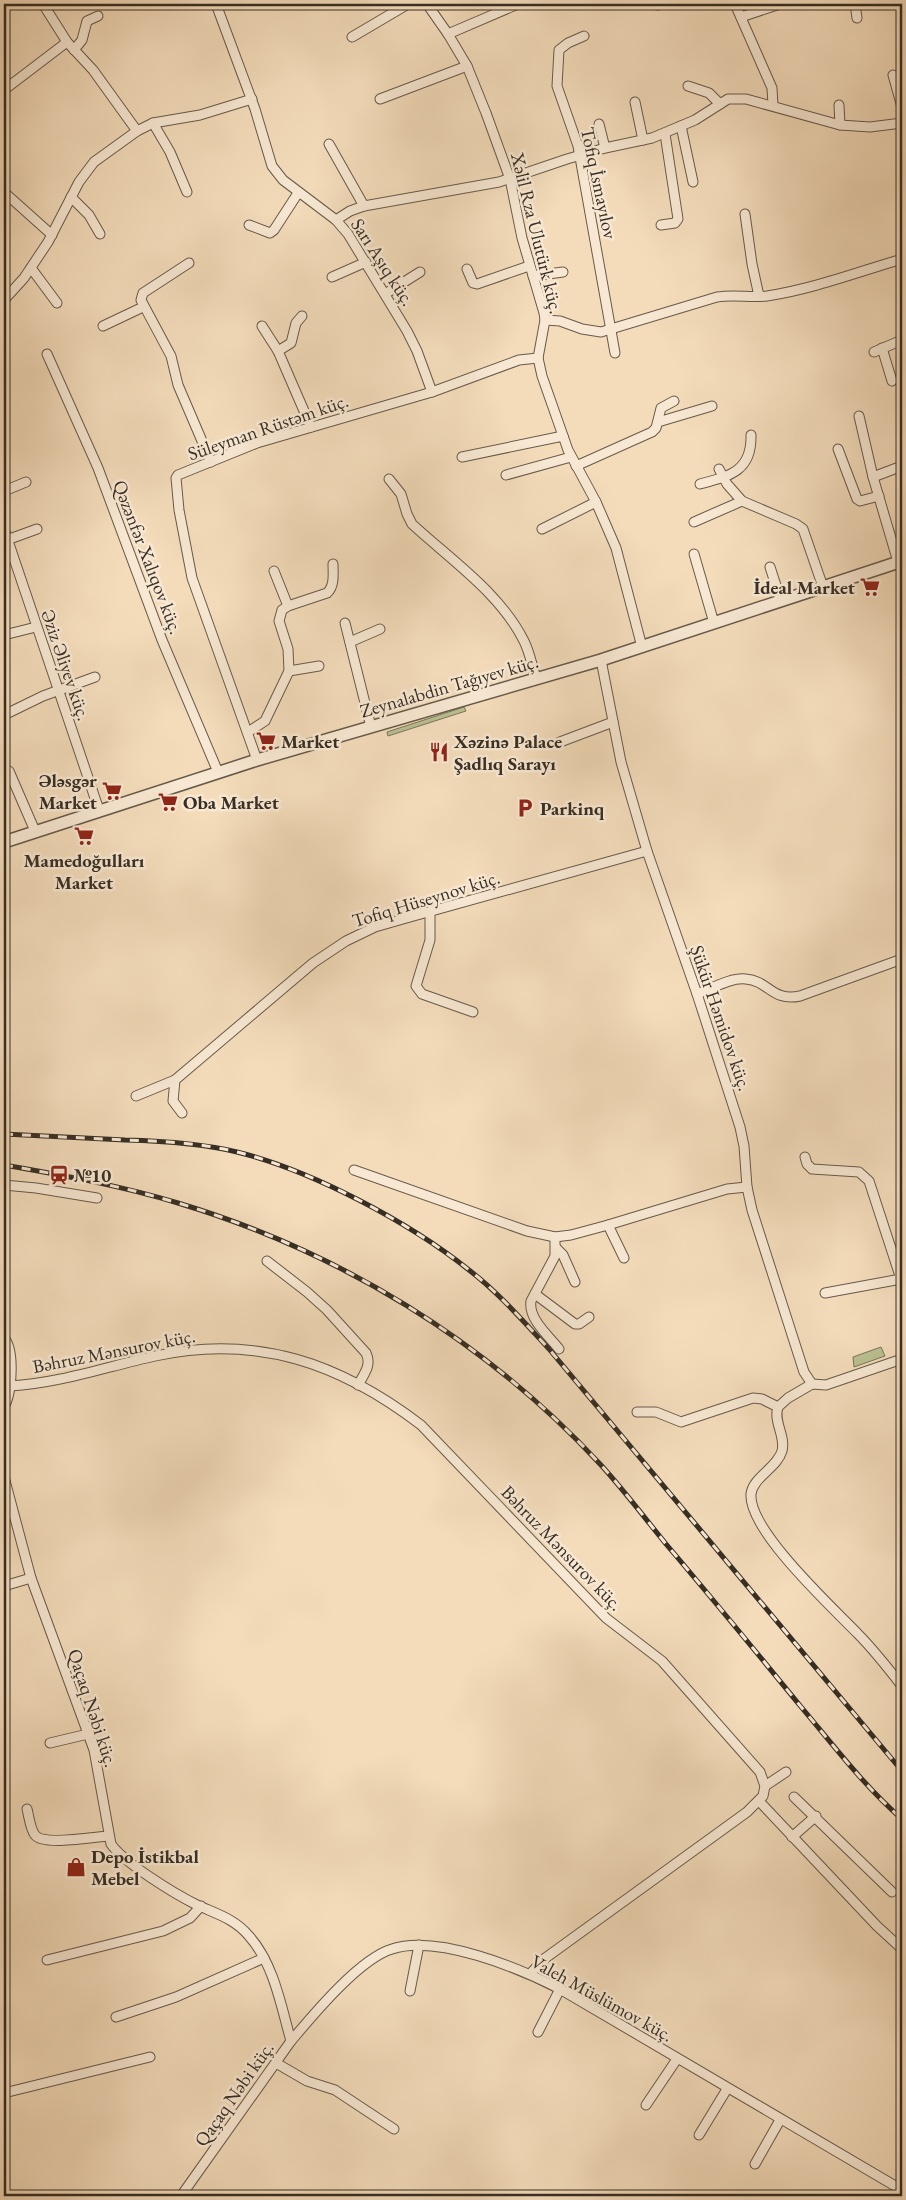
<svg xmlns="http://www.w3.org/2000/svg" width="906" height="2200" font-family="'EB Garamond',serif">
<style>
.green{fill:#bac091;stroke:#78775a}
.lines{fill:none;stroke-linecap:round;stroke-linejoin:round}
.minor-casing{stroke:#665a4a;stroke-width:11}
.tertiary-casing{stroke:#665a4a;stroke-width:14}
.minor{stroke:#f8e8d3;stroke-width:9}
.tertiary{stroke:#f8e8d3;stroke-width:11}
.rail-casing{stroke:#362e24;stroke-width:5}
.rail{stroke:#f8e8d3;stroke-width:3;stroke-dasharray:9;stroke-linecap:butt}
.labels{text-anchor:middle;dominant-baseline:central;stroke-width:5;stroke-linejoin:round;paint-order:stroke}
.street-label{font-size:19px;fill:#362e24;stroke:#f8e8d3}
.poi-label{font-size:19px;font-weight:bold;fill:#362e24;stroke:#f8e8d3;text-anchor:start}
</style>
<rect width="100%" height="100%" fill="#f4dcbb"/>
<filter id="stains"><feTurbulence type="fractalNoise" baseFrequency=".004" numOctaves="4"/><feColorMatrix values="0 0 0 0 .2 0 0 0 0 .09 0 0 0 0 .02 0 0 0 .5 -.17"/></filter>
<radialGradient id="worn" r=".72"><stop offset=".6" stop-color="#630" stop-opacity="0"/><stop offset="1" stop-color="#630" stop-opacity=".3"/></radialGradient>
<g class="green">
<path d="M464,707L466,711L388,736L387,732Z"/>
<path d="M881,1347L885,1356L854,1367L853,1357Z"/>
</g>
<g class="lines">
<defs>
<g id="minor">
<path d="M43,4L67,42L93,70L137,131"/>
<path d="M216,4L255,109L272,166L283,180L336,220L348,234L407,331L417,351L432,392"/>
<path d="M427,4L448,34L467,66L486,113L510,179L522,238L544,313L545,320L538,358L542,376L568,450L596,502L616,548L642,647"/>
<path d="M735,4L772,88L773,105"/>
<path d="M855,4L857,18"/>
<path d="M657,5L662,4"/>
<path d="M741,17L777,5"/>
<path d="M448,34L518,4"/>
<path d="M584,36L568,43L559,50L557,86L578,146L615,353"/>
<path d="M352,37L408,4"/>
<path d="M74,50L82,40L87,21L98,16"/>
<path d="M893,75L902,107"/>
<path d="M688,86L709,93L720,104"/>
<path d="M4,90L67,42"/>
<path d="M380,99L467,66"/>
<path d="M635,102L643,140"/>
<path d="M839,105L840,125"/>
<path d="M153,123L170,152L187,192"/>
<path d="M599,124L605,148"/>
<path d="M681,126L693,182"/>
<path d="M329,144L364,206"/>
<path d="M4,192L52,235"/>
<path d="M71,197L89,215L100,234"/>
<path d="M745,214L752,264L759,296"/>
<path d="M336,220L350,211L364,206L499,182L567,159L605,148L652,138L695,120L728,99H746L840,125L870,127L902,123"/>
<path d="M249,225L270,233L274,230L298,193"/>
<path d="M661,225L675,223L678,219L665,134"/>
<path d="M189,263L143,293L141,300L171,356L178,385L211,462"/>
<path d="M31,268L57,303"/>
<path d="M467,269L473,283L477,284L529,266"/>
<path d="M533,276L563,272"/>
<path d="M332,277L366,262"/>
<path d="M385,294L420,272"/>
<path d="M4,300L24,278L48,242L79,182L94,162L137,131L153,123L200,115L252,99"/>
<path d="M545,320L560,321L582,329L601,332L717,297C734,294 750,298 767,296C813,289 858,272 902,259"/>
<path d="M103,326L143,307"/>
<path d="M262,326L278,351L311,427"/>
<path d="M882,348L892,381"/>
<path d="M278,351L291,343L296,323L302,316"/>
<path d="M874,352L902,340"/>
<path d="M47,354L98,468L162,640L218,772"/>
<path d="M859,416L873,477L898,562"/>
<path d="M658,422L712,406"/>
<path d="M838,449L857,499L860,501L879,496"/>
<path d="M462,457L563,436"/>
<path d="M576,466L652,432L656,428L661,408L674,401"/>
<path d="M719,469L727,484L742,501L796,524L803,529L823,587"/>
<path d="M506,475L571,457"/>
<path d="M873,477L902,466"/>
<path d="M389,479L401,494L407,514L412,524C451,560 500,593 524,641C530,653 532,666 536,678"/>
<path d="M700,484C730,476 752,471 751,435"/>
<path d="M4,491L26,482"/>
<path d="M694,522L742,501"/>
<path d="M4,529L99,810"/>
<path d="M542,529L596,502"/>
<path d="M4,541L37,529"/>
<path d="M694,554L714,623"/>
<path d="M770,567L781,601"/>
<path d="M274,571L288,606"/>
<path d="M345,623L371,727"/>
<path d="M4,635L36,627"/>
<path d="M350,642L380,629"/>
<path d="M601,660L621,762L647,851L697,994L740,1127L744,1146L747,1187L752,1210L804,1372L812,1384"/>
<path d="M289,671L319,666"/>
<path d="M4,715L43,696L95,677"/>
<path d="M248,732L265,721L289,671L288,649L279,621L282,610L288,606L327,593C335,586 333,573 333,564"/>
<path d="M560,742L613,722"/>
<path d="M257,760L192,578L179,510L176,478L178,475L257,443L432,392L519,360L538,358"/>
<path d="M9,771L35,831"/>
<path d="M430,912V940L416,986L422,994L473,1012"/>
<path d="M697,994C711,989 731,977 746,979C769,981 772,1002 800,996L902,959"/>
<path d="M136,1096L175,1080"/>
<path d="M182,1113L173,1101L175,1080L313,963L346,941L375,927L410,917L647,851"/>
<path d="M805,1157L807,1164L812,1169L859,1172L869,1181L902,1282"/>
<path d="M354,1170L527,1231L555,1237L571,1235L608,1225L727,1189L747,1187"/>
<path d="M4,1185L36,1188L97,1198"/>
<path d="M608,1225L624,1258"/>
<path d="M555,1237V1256L531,1301C528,1319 549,1336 559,1349"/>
<path d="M556,1248L563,1255L575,1282"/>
<path d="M267,1261L307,1292L327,1310L366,1353C372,1365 364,1374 358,1385"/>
<path d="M825,1293L901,1279"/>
<path d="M535,1294L575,1324H579L589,1317"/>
<path d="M4,1338C15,1350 12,1393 4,1407"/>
<path d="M812,1384L788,1398L778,1407C773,1422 786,1436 782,1451C777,1468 753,1477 751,1494C748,1530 833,1608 858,1634C874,1650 888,1668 902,1686"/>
<path d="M812,1384L826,1385L902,1359"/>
<path d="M10,1386C61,1383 105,1367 155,1356C257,1334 340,1363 421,1425L606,1618L662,1661L760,1772L765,1786L763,1796L747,1812L544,1959L530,1974"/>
<path d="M637,1412H656L681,1422L753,1398L762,1399L778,1407"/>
<path d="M4,1477L31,1578L94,1750L111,1844C124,1863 175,1894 197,1905C217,1914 235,1919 249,1936C274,1964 281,2006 291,2041L181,2196"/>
<path d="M4,1586L31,1578"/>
<path d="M50,1743L88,1734"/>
<path d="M765,1786L786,1772"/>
<path d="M794,1797L892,1892"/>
<path d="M759,1801L877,1926L902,1949"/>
<path d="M27,1809C29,1816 30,1829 35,1835C43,1846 94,1837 108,1836"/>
<path d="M792,1837L816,1816"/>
<path d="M47,1960L163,1931L190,1918L201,1906"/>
<path d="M410,1991L419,1945"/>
<path d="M116,2017L176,1997L264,1958"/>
<path d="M538,2032L560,1989"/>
<path d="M291,2041C313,2015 359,1959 392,1949C437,1934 519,1968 560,1989L902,2190"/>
<path d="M276,2063L307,2081L335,2090L394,2129"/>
<path d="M4,2093L150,2057"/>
<path d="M646,2105L677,2059"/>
<path d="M699,2135L727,2089"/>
<path d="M755,2164L780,2120"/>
</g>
<path id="tertiary" d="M4,842L257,760L601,660L902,561"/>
</defs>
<use href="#minor" class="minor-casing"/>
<use href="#tertiary" class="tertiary-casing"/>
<use href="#minor" class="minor"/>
<use href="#tertiary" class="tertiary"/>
<defs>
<g id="rail">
<path d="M4,1134C44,1136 84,1138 125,1140C162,1141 201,1143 237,1152C311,1170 409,1222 469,1270C499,1293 524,1322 549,1349L902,1771"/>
<path d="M4,1165C62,1175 122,1186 178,1203C338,1251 486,1341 600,1464C623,1489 644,1517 666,1544C712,1598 757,1653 802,1708C834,1746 865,1787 902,1819"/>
</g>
</defs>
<use href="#rail" class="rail-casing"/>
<use href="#rail" class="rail"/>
</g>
<defs>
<symbol id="supermarket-bare" viewBox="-9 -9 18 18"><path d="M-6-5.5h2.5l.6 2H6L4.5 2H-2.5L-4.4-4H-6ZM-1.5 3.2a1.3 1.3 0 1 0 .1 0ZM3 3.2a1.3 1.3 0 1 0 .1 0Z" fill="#8f2418" stroke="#f8e8d3" stroke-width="2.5" paint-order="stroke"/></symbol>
<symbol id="restaurant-bare" viewBox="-9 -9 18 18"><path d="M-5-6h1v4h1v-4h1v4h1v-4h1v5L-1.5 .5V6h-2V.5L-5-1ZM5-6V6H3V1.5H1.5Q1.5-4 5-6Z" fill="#8f2418" stroke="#f8e8d3" stroke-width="2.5" paint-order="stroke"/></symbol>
<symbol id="parking-bare" viewBox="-9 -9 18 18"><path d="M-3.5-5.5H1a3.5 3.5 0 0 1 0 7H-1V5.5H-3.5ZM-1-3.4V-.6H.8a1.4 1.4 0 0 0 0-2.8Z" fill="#8f2418" stroke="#f8e8d3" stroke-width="2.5" paint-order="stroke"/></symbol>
<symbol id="station-bare" viewBox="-9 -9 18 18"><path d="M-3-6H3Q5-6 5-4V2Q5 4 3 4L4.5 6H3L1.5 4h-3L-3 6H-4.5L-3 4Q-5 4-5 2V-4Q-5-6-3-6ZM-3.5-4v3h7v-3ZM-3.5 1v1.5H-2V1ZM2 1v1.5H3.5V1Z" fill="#8f2418" stroke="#f8e8d3" stroke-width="2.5" paint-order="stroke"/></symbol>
<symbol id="shop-bare" viewBox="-9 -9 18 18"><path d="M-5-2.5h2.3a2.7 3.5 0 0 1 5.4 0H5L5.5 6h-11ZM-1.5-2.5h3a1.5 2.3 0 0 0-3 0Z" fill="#8f2418" stroke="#f8e8d3" stroke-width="2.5" paint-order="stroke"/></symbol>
</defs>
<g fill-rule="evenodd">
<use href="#supermarket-bare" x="856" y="573" width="28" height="28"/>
<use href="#supermarket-bare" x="252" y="727" width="28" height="28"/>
<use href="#restaurant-bare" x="425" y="738" width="28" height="28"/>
<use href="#supermarket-bare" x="98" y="777" width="28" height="28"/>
<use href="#supermarket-bare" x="154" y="788" width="28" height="28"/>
<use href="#parking-bare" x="511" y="794" width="28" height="28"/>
<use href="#supermarket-bare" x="70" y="822" width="28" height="28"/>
<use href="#station-bare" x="45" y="1161" width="28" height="28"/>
<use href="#shop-bare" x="62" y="1853" width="28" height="28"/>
</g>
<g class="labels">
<g class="street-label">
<text transform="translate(599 183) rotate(78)">Tofiq İsmayılov</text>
<text transform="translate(537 233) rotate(76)">Xəlil Rza Ulutürk küç.</text>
<text transform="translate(383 262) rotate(57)">Sarı Aşıq küç.</text>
<text transform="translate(268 427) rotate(-19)">Süleyman Rüstəm küç.</text>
<text transform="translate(148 557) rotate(69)">Qəzənfər Xalıqov küç.</text>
<text transform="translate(66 665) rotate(71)">Əziz Əliyev küç.</text>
<text transform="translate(449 686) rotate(-16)">Zeynalabdin Tağıyev küç.</text>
<text transform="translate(426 899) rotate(-17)">Tofiq Hüseynov küç.</text>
<text transform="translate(721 1018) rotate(71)">Şükür Həmidov küç.</text>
<text transform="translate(114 1351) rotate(-11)">Bəhruz Mənsurov küç.</text>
<text transform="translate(562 1548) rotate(46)">Bəhruz Mənsurov küç.</text>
<text transform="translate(93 1708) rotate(72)">Qaçaq Nəbi küç.</text>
<text transform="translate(602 1998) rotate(29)">Valeh Müslümov küç.</text>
<text transform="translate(234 2094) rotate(-55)">Qaçaq Nəbi küç.</text>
</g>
<g class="poi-label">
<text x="855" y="587" text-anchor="end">İdeal Market</text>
<text x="281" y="741">Market</text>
<text x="454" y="741">Xәzinә Palace<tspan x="454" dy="22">Şadlıq Sarayı</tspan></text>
<text x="97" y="780" text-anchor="end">Ələsgər<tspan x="97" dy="22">Market</tspan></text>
<text x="183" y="802">Oba Market</text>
<text x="540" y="808">Parkinq</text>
<text x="84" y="860" text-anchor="middle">Mamedoğulları<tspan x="84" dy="22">Market</tspan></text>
<text x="74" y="1175">№10</text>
<text x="91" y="1856">Depo İstikbal<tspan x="91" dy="22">Mebel</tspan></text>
</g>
</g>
<rect width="906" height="2200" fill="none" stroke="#f4dcbb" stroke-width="20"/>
<rect x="5" y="5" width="896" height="2190" fill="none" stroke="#362e24" stroke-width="2.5"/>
<rect x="10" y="10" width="886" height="2180" fill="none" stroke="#362e24"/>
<rect width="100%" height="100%" filter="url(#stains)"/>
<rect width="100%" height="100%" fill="url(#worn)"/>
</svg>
